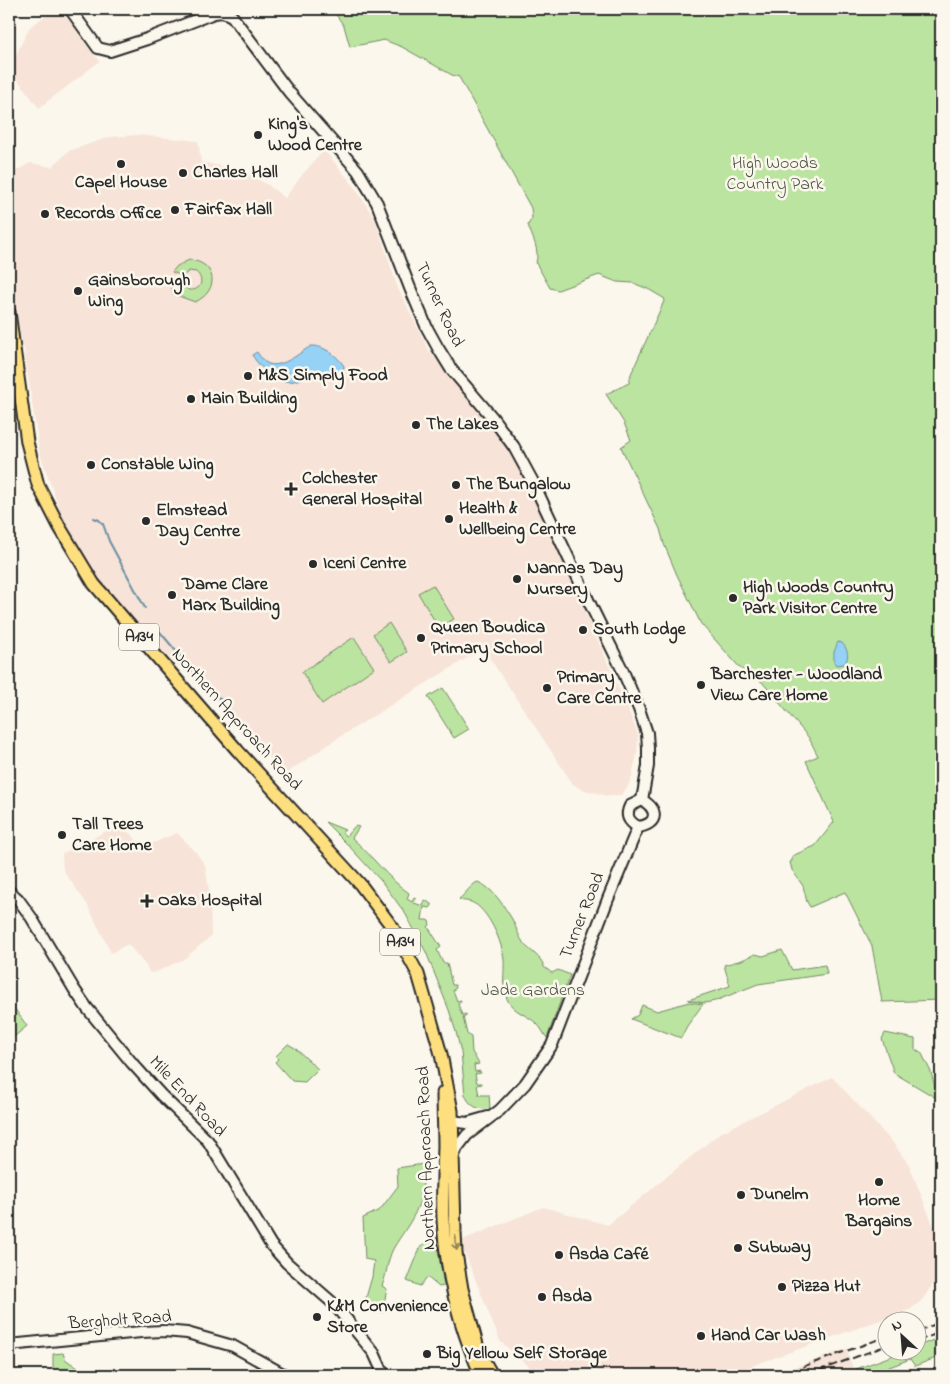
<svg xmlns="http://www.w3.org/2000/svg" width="950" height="1384" font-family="'Indie Flower',sans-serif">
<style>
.built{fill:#f7e3d7}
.green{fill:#bbe4a0;stroke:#738866}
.water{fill:#96d2f6;stroke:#6b8fa5}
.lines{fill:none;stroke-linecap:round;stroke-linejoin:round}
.stream{stroke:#6b8fa5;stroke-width:2}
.secondary-casing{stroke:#2b2b2b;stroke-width:14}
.primary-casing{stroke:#2b2b2b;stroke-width:15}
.secondary{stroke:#fbf7ec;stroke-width:10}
.primary{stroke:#fedf80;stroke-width:11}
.rail{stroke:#2b2b2b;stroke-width:2;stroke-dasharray:8 4;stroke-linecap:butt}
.oneway{stroke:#948556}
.poi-dot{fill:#2b2b2b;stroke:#fbf7ec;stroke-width:2}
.labels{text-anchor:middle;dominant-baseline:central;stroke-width:5;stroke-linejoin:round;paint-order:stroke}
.shield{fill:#fbf7ec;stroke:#696865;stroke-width:1}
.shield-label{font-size:16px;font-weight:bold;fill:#2b2b2b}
.poi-label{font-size:18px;font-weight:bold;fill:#2b2b2b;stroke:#fbf7ec;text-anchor:start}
.park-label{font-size:18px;fill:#4f5948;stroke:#fbf7ec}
.street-label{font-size:18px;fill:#2b2b2b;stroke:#fbf7ec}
</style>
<rect width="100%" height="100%" fill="#fbf7ec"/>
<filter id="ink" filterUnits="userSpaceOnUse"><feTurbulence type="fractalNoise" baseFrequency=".02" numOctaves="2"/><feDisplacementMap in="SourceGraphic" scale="10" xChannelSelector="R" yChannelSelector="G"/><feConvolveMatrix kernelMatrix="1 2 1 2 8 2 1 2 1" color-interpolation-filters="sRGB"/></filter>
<g filter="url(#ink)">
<g class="built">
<path d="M55,9H61L87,46L100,61L39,108L9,68L30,27Z"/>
<path d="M138,135L198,141L201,162L243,171L268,185L285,198L303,174L324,150L353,185L375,219L397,286L428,349L454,382L494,429L509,450L551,535L628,709L638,735L637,754L631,779L627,788L621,795L615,796H608L581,789L573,784L483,648L338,738L285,774L212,696L143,634L103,585L65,524L40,454L24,350L9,281V175L30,163L52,167L69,151L110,137Z"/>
<path d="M118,825L132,835L142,846L156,842L177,833L194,850L205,865L210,898L211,936L184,959L156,972L150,973L146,966L128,944L111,953L87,904L63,870L62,854Z"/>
<path d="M832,1077L894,1144L909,1165L940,1242L941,1264L937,1278L922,1300L911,1309L740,1370L714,1375H548L531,1368L500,1341L460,1241L543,1207L608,1225L720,1133Z"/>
<path d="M846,1349L853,1369L835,1375H773Z"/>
</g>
<g class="green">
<path d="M332,9H941V1000L882,1002L872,946L845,892L810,907L807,902L803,886L792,870L790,862L792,861V856L815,846L834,822L806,761L818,756L809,738L762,682L741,669L701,624L677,575L664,544L660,529L621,447L631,440L624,423L606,394L629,383L631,374L665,299L648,289L633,283L617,282L599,275L558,290L550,288L536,263C540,250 532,237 528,225L532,218L531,208L459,77L452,75L402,47L384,40L350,47L344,26Z"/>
<path d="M189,260C217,262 220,291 195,302L173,294L170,278L182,281L183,286L189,290C201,291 205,280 196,272L189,271L183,276L172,272L177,266Z"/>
<path d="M433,585L454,619L439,628L418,593Z"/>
<path d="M389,623L407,652L391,662L373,634Z"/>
<path d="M354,637L374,668L322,704L302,672Z"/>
<path d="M443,688L469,729L454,738L428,697Z"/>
<path d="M325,822L345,830L342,833L346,836L355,826L359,827L352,838C372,855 387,878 409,893L407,899L412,902L414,898L416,899L414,903L423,906L425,900L431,904L432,906L430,908L424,907L422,920H427L429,921L430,925L428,927L441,947L437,950L443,963H447L452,985H455L456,988L453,990L457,1001L461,1000V1002L458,1004L462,1015L466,1014V1016L463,1017L467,1034L471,1037L472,1052L479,1064L474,1065L475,1072L480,1071L481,1073L475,1074L477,1083H482V1084L477,1085L479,1095H489L490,1108C478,1111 470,1106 465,1095L461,1052L456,1032L449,1010L426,952L405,913L382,882L347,844Z"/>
<path d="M478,882C493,888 504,906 512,919C516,927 519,937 524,944C531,952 542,957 544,967L552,973L558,970L570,975L547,1038C543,1033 541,1027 536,1023C526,1014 513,1012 507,999C501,986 505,973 504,960C503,944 488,908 471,902C468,901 463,901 460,900L459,899C466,894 471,884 478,882Z"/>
<path d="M782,950L792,970L825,965L827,974L758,984L715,1001L705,1003L688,1000L730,986L724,965L742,960L755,954L763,956Z"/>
<path d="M9,1001L27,1026L9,1041Z"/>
<path d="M689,1002L703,1004L687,1026L681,1038L631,1019L638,1015L642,1005L657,1011Z"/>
<path d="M885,1033L915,1039V1050L921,1052L931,1072L938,1099L894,1073L882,1039Z"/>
<path d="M288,1044L295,1048L318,1069L305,1082L292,1081L275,1062L278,1059L276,1056Z"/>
<path d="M424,1164C423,1178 424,1193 418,1206C412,1222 401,1235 393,1249C387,1261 387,1274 382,1286L387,1289L382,1313L365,1301L372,1277L374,1261L365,1259L363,1218L380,1210L398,1186L397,1168Z"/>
<path d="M434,1237H436L444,1286L439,1287L427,1277L420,1286L407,1281L421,1246Z"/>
<path d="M941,1337V1356L915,1366L910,1359L869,1375H840L902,1352H918V1346Z"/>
<path d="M63,1353L65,1359L88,1375H53V1354Z"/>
</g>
<g class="water">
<path d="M311,346C323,345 338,356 344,366L343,371C330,377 330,370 320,371C310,372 303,379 294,381C277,385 260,368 252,355L257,352C260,356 263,362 269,364C283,368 299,353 311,346Z"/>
<path d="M838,642L842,643C848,649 850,658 844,664L836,665L834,662V652Z"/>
</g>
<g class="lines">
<g class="stream">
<path d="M94,518L99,520L103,524L109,541L145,608"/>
<path d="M160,632L197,676L222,701"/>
</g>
<defs>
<g id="secondary">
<path d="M70,9L98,48L110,51L147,39L214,13L223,12L232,16L289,92L358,171L377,203L410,288L427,328L438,348L451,369L492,417L514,447L533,482L592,608L622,669L639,709L647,733L648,748V766L642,800"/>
<path d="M642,800C658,809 659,824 638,827C629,822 625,816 630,806Z"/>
<path d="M9,891L18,899L31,917L74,989L87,1008L132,1063L161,1095L208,1141L271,1245L287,1263L334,1304L374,1353L384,1375"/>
<path d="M450,1127L452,1121L467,1123L488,1117"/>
<path d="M453,1158L457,1148L467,1135L500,1110L525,1084L552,1045L608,899L638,827"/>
<path d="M9,1345L141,1332L164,1331L187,1333L233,1346L285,1375"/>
</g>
<g id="primary">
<path d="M9,312L27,442L38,485L59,526L94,584L238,751L360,884L393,928L418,974L441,1054L452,1111L455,1232L456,1253L462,1289L479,1352L492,1375"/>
<path d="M443,1093C443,1111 444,1129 444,1147C443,1171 442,1196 443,1220C446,1273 459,1326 481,1375"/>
</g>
</defs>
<use href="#secondary" class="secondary-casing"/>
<use href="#primary" class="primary-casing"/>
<use href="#secondary" class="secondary"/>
<use href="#primary" class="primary"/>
<g class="rail">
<path d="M918,1331L941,1322"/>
<path d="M918,1341L941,1332"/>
<path d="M780,1375L888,1336"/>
<path d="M807,1375L888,1345"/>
</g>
</g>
<defs><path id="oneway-shaft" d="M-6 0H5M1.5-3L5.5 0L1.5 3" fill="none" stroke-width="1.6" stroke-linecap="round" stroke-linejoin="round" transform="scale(1.25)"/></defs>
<use class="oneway" href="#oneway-shaft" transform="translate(456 1243) rotate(85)"/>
</g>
<g class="poi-dot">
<circle cx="258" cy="135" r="5"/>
<circle cx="121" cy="164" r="5"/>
<circle cx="183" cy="173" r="5"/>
<circle cx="175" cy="210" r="5"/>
<circle cx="45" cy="214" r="5"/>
<circle cx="78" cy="291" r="5"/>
<circle cx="248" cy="376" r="5"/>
<circle cx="191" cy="399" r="5"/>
<circle cx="416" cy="425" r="5"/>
<circle cx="91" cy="465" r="5"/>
<circle cx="456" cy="485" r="5"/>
<path d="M288.5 481.5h5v5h5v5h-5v5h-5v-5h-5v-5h5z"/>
<circle cx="449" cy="519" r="5"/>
<circle cx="146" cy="521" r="5"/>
<circle cx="313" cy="564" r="5"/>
<circle cx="517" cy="579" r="5"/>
<circle cx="172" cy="595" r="5"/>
<circle cx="733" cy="598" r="5"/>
<circle cx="583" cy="630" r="5"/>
<circle cx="421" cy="638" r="5"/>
<circle cx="701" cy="685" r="5"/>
<circle cx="547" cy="688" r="5"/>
<circle cx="62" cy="835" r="5"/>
<path d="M144.5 893.5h5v5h5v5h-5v5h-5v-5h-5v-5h5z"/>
<circle cx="879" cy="1182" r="5"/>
<circle cx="741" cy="1195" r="5"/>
<circle cx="738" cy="1248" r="5"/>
<circle cx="559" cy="1255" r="5"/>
<circle cx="782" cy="1287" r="5"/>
<circle cx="542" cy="1297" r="5"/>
<circle cx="317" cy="1317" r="5"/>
<circle cx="701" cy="1336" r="5"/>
<circle cx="427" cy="1354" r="5"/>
</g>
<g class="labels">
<g class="shield">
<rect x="119" y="623.5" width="40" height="27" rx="4"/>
<rect x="380" y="928.5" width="40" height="27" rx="4"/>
</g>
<g class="shield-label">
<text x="139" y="637">A134</text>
<text x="400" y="942">A134</text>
</g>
<g class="poi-label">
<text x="268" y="125">King's<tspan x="268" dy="21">Wood Centre</tspan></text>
<text x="193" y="173">Charles Hall</text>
<text x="121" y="183" text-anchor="middle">Capel House</text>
<text x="185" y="210">Fairfax Hall</text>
<text x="55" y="214">Records Office</text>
<text x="88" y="281">Gainsborough<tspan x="88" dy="21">Wing</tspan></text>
<text x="258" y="376">M&amp;S Simply Food</text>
<text x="201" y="399">Main Building</text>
<text x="426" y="425">The Lakes</text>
<text x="101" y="465">Constable Wing</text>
<text x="302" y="479">Colchester<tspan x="302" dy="21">General Hospital</tspan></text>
<text x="466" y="485">The Bungalow</text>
<text x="459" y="509">Health &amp;<tspan x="459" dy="21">Wellbeing Centre</tspan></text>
<text x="156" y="511">Elmstead<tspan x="156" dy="21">Day Centre</tspan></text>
<text x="323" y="564">Iceni Centre</text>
<text x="527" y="569">Nannas Day<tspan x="527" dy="21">Nursery</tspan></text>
<text x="182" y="585">Dame Clare<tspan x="182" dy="21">Marx Building</tspan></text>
<text x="743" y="588">High Woods Country<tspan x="743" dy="21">Park Visitor Centre</tspan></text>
<text x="431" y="628">Queen Boudica<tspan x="431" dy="21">Primary School</tspan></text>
<text x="593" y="630">South Lodge</text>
<text x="711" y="675">Barchester - Woodland<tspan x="711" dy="21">View Care Home</tspan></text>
<text x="557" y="678">Primary<tspan x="557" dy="21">Care Centre</tspan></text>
<text x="72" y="825">Tall Trees<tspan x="72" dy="21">Care Home</tspan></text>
<text x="158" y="901">Oaks Hospital</text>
<text x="751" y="1195">Dunelm</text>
<text x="879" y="1201" text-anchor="middle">Home<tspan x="879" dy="21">Bargains</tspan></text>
<text x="748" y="1248">Subway</text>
<text x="569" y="1255">Asda Café</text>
<text x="792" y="1287">Pizza Hut</text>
<text x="552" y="1297">Asda</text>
<text x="327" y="1307">K&amp;M Convenience<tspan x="327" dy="21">Store</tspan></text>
<text x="711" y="1336">Hand Car Wash</text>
<text x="437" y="1354">Big Yellow Self Storage</text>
</g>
<g class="park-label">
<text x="775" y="164">High Woods<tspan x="775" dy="21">Country Park</tspan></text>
<text x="533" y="991">Jade Gardens</text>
</g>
<g class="street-label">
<text transform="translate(439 305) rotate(65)">Turner Road</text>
<text transform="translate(236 720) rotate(48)">Northern Approach Road</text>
<text transform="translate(583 916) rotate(-68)">Turner Road</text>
<text transform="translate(187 1097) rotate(47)">Mile End Road</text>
<text transform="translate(427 1158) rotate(-92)">Northern Approach Road</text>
<text transform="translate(120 1321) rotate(-4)">Bergholt Road</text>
</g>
</g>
<rect width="950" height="1384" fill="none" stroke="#fbf7ec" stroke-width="30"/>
<rect x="15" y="15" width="920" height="1354" fill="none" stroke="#2b2b2b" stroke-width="2" filter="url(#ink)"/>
<g transform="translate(902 1336) rotate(334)"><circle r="24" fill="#fbf7ec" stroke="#a8a59f"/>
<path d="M0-4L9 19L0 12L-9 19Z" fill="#2b2b2b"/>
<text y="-8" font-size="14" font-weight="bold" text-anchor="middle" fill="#2b2b2b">N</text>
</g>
</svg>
